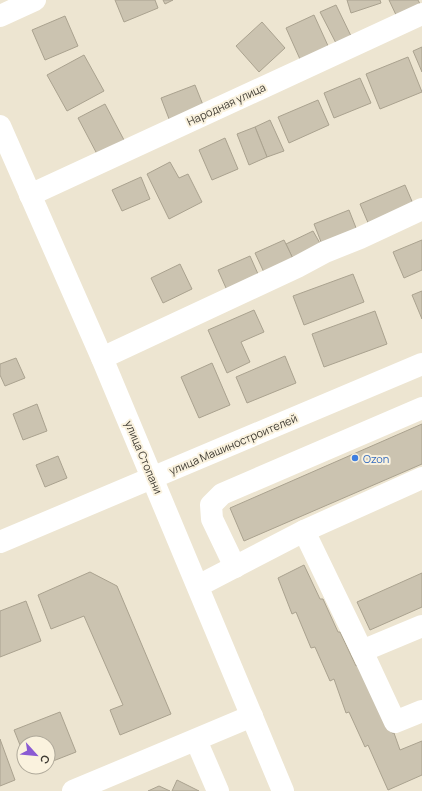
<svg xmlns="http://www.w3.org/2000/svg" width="422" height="791" font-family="Manrope,sans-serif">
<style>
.building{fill:#cbc3b0;stroke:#aaa28f}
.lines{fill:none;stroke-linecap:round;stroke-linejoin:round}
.minor{stroke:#fff;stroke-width:22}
.shop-dot{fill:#3f7fe0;stroke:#faf2de;stroke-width:1.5}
.labels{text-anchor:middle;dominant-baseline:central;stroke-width:4;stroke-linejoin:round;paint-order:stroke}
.street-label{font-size:11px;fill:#3f3b33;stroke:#faf2de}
.shop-label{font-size:11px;fill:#366cbe;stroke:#faf2de;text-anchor:start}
</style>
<rect width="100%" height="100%" fill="#ede5d1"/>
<g class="building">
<path d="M115,0H155L158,8L124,22Z"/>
<path d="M163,0H173L165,4Z"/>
<path d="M347,0H380L381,3L351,13Z"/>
<path d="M389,0H418L421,6L397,17Z"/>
<path d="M336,5L352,38L337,45L320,12Z"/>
<path d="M314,15L329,48L304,68L286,28Z"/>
<path d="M65,16L78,46L45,60L32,30Z"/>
<path d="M262,22L285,48L259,72L236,46Z"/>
<path d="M422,47V72L413,51Z"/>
<path d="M84,55L104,91L67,111L47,75Z"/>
<path d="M408,57L422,92L380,109L366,74Z"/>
<path d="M360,78L371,103L334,118L324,93Z"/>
<path d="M195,85L205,110L171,124L161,98Z"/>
<path d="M318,100L329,125L289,143L278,117Z"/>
<path d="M105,104L124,140L97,154L78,118Z"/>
<path d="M270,120L284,151L267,157L255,127Z"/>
<path d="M255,127L267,157L249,165L237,134Z"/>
<path d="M225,138L238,169L212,180L199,150Z"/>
<path d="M170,162L179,178L188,174L202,202L169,219L147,174Z"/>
<path d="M141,177L150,199L122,211L112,190Z"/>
<path d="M405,185L414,206L369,225L360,204Z"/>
<path d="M349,210L360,238L325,252L314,224Z"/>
<path d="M313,231L325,252L297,267L286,244Z"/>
<path d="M284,240L297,267L268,281L255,253Z"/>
<path d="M422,240V270L404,278L393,252Z"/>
<path d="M250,256L262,283L230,297L218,270Z"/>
<path d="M180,264L192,289L163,303L151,278Z"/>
<path d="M353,274L364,302L304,325L293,296Z"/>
<path d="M422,291V319L412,295Z"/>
<path d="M254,310L264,332L241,342L250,362L227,373L208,330Z"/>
<path d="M375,311L387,344L324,367L312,334Z"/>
<path d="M285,356L296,383L247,403L236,377Z"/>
<path d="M16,358L25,378L5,386L0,375V364Z"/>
<path d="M212,363L230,405L199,418L181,377Z"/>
<path d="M37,404L47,431L23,440L13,414Z"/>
<path d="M422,424V464L244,541L230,508Z"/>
<path d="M58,456L67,478L45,487L36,465Z"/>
<path d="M304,565L320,599H323L338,632H340L356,666L359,664L377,698L392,733H394L400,750L422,741V775L388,790L368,745L365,747L349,712L346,713L334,679L330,681L315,647L311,648L296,612L292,614L278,578Z"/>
<path d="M90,572L117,586L171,714L120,735L110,710L123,705L84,616L51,629L38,595Z"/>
<path d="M422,573V607L370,630L357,602Z"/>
<path d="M26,601L41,641L0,657V611Z"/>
<path d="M60,712L76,752L48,763V743H24V755L14,730Z"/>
<path d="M0,739L15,780L0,786Z"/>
<path d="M29,767H39L30,771Z"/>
<path d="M177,780L199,791H172Z"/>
<path d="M159,786L170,791H148Z"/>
</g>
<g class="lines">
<g class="minor">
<path d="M0,16L35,0"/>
<path d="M0,126L102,358L283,791"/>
<path d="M30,195L422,14"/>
<path d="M102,358L297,267L325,252L360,238L422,209"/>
<path d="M422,478L304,531L362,651L395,722L422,711"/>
<path d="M0,542L422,364"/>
<path d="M235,567L212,519L211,505L222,494L422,408"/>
<path d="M198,586L304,531"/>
<path d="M362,651L422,626"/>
<path d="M196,740L218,791"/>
<path d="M73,791L252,716"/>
</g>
</g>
<circle class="shop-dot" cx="355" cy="458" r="4"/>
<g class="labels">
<g class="street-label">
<text transform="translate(226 104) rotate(-25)">Народная улица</text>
<text transform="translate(233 444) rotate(-23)">улица Машиностроителей</text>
<text transform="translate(144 457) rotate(67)">улица Стопани</text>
</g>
<g class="shop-label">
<text x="363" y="458">Ozon</text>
</g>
</g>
<g transform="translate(36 755) rotate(117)"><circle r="19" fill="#faf2de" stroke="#afa99a"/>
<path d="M0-3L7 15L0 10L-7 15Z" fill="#8a5ad3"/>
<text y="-6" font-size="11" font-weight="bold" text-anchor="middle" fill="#3f3b33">С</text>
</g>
</svg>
